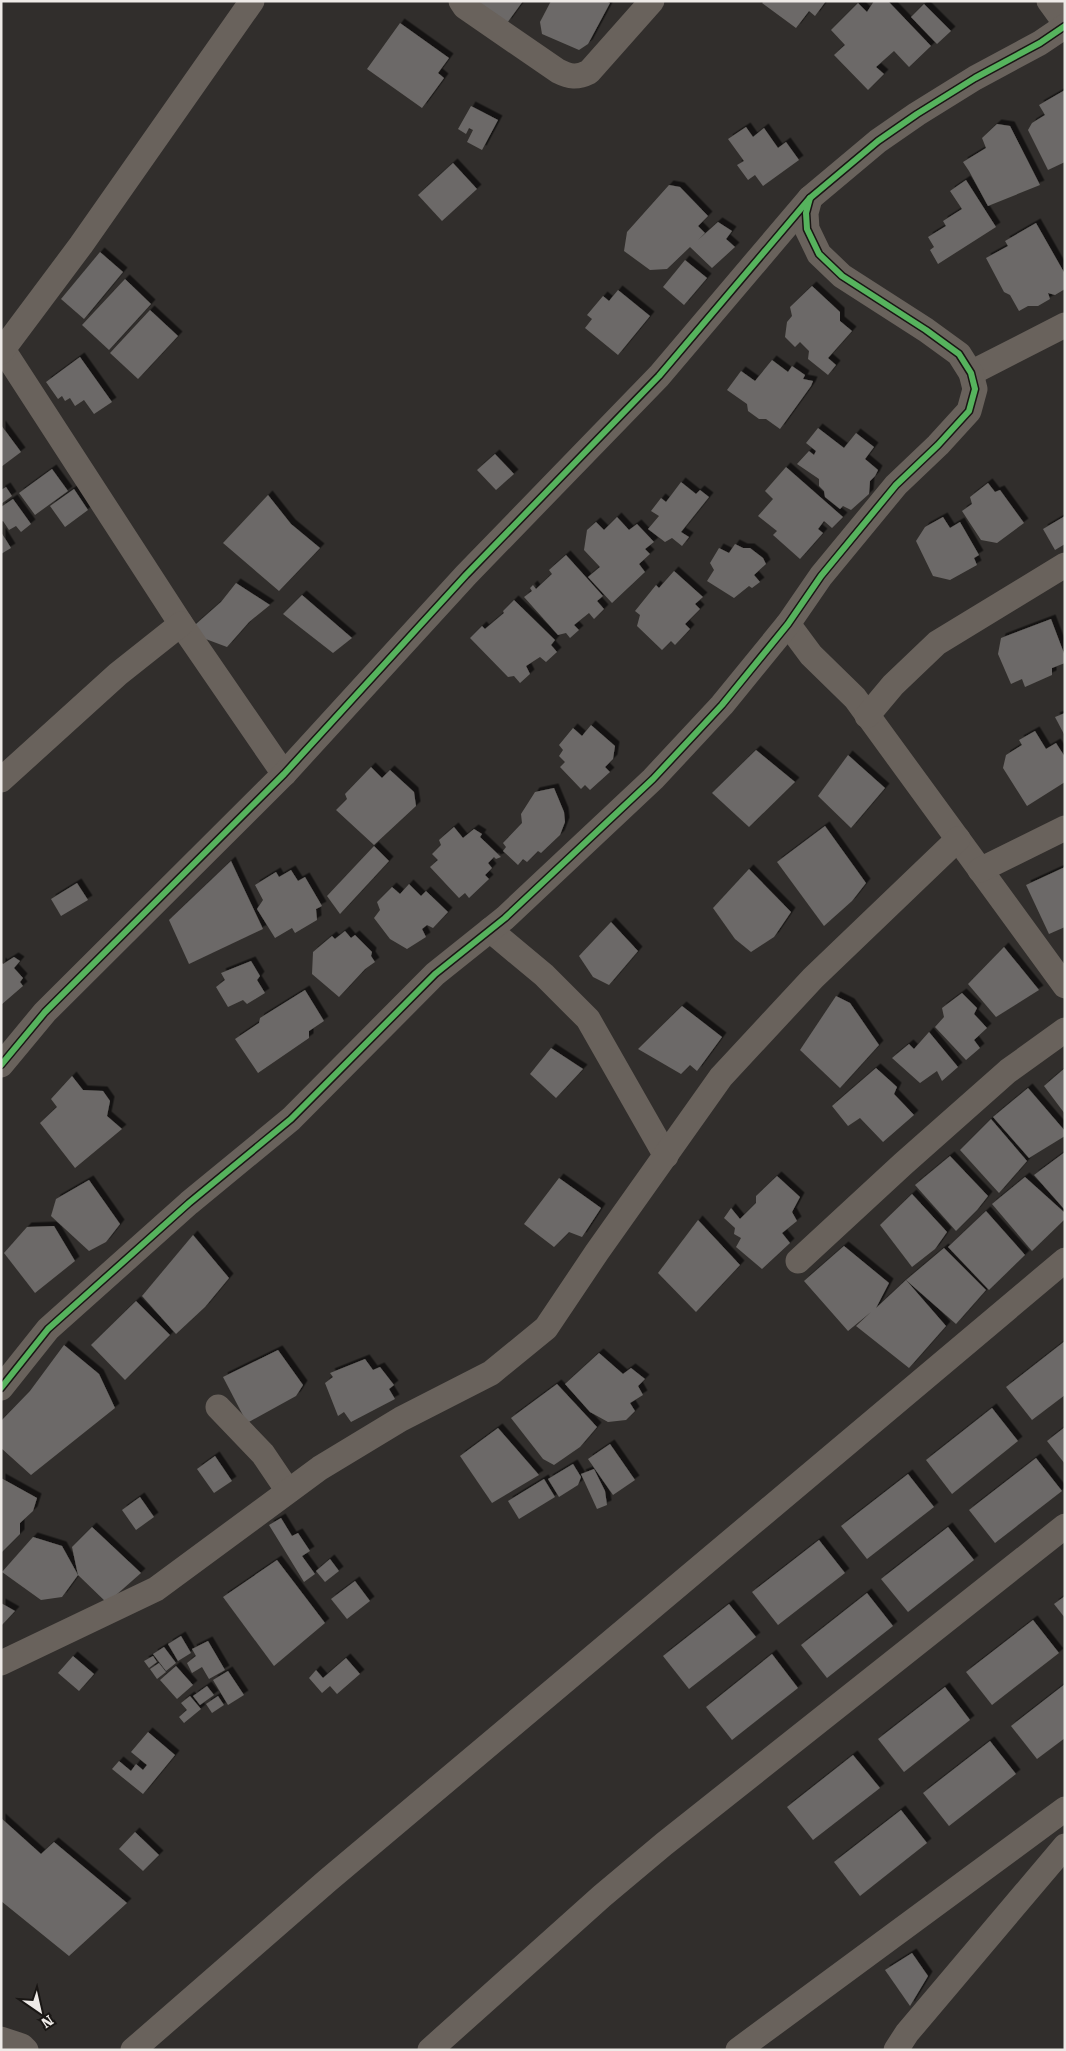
<svg xmlns="http://www.w3.org/2000/svg" width="1066" height="2051" font-family="'Roboto Serif',serif">
<style>
.building{fill:#6c6967;filter:url(#shadow)}
.lines{fill:none;stroke-linecap:round;stroke-linejoin:round}
.minor{stroke:#69625c;stroke-width:25}
.cycleway-casing{stroke:#191614;stroke-width:9}
.cycleway{stroke:#56b35d;stroke-width:6}
</style>
<defs>
<filter id="shadow"><feDropShadow dx="4.5" dy="-4.5" stdDeviation="0" flood-color="#0009"/></filter>
</defs>
<rect width="100%" height="100%" fill="#312e2c"/>
<g class="building">
<path d="M475,1H523L507,23Z"/>
<path d="M551,1H606L610,3L588,44L579,50L542,34L540,22Z"/>
<path d="M764,1H826L815,16L809,11L796,28L762,3Z"/>
<path d="M874,1H888L931,46L909,67L894,51L876,67L884,74L868,90L834,55L845,45L831,30L858,3L867,12Z"/>
<path d="M924,4L951,31L937,44L911,17Z"/>
<path d="M400,23L449,58L438,73L444,78L422,108L367,69Z"/>
<path d="M1065,90V162L1048,170L1028,130L1032,123L1045,115L1039,105Z"/>
<path d="M471,106L498,120L482,150L467,142L473,130L469,128L466,134L458,129Z"/>
<path d="M997,124L1010,126L1040,185L988,206L969,171L963,162L986,148L982,138Z"/>
<path d="M746,127L753,137L764,128L778,148L786,142L799,160L763,186L755,175L748,180L737,165L744,161L728,139Z"/>
<path d="M453,163L477,189L442,221L418,195Z"/>
<path d="M966,180L996,227L938,264L930,250L934,247L928,237L946,226L943,221L962,209L950,191Z"/>
<path d="M669,185L680,187L708,216L698,226L705,233L698,240L718,222L732,231L726,239L735,247L712,268L690,247L667,269L650,270L624,251L627,232Z"/>
<path d="M1036,223L1065,274V289L1055,295L1048,293L1050,299L1038,306H1028L1019,311L1010,295L1004,292L986,258L1008,246L1005,241Z"/>
<path d="M100,252L123,272L84,319L61,299Z"/>
<path d="M685,260L707,278L684,305L663,287Z"/>
<path d="M125,279L151,304L109,350L82,325Z"/>
<path d="M812,286L840,312V321L852,331L828,358L836,365L828,375L808,359L809,351L800,342L795,347L785,337L787,322L792,316L790,307Z"/>
<path d="M618,290L650,316L618,355L585,328L592,319L587,315L603,296L609,301Z"/>
<path d="M150,310L178,336L138,379L110,353Z"/>
<path d="M80,357L112,402L94,414L84,400L75,406L70,398L65,401L62,396L58,399L46,382Z"/>
<path d="M772,360L788,372L792,366L805,375L803,379L813,381L811,386L780,429L766,419H759L748,411L747,404L727,390L741,371L755,381Z"/>
<path d="M1,425L21,452L1,467Z"/>
<path d="M818,428L844,448L856,433L874,447L865,459L878,470L875,476L870,481L869,494L851,510L843,506L840,509L825,497L824,491L819,486V479L797,464L809,451L814,455L816,451L806,443Z"/>
<path d="M495,454L514,474L496,490L477,470Z"/>
<path d="M786,467L843,517L832,528L824,521L818,529L823,533L800,559L773,535L777,531L758,516L773,499L765,491Z"/>
<path d="M52,469L68,491L35,515L19,493Z"/>
<path d="M681,482L696,494L700,490L709,497L681,532L689,537L682,546L672,538L665,542L648,529L659,516L651,511L661,498L666,502Z"/>
<path d="M988,483L995,492L1000,490L1024,523L997,543L981,540L962,511L972,504L970,497Z"/>
<path d="M6,487L12,496L1,504V490Z"/>
<path d="M74,489L88,510L65,527L50,506Z"/>
<path d="M268,495L291,524L320,548L279,591L223,543Z"/>
<path d="M13,499L31,524L21,532L16,526L9,530L3,521L1,522V507Z"/>
<path d="M1065,516V544L1055,550L1043,529Z"/>
<path d="M617,517L629,530L637,524L654,542L645,549L650,554L639,564L645,572L612,603L588,577L600,567L584,550L587,530L596,522L604,530Z"/>
<path d="M943,517L950,528L960,522L979,555L974,558L977,565L950,580L933,576L916,541L925,527Z"/>
<path d="M1,532L11,548L1,554Z"/>
<path d="M735,544L743,548H750L763,558L766,564L754,575L760,582L752,588L749,586L734,598L707,581L714,570L710,563L719,548L729,553Z"/>
<path d="M566,555L603,596L597,601L604,609L594,619L589,613L574,625L579,630L570,638L566,633L558,635L524,597L532,591L530,588L533,585L536,589L552,574L549,570Z"/>
<path d="M674,571L703,597L695,604L700,609L685,624L690,629L675,645L671,641L662,650L637,626L640,615L635,611L656,585L659,588Z"/>
<path d="M236,583L270,605L249,622L227,647L187,632L221,602Z"/>
<path d="M302,595L352,638L333,653L283,614Z"/>
<path d="M514,600L555,640L551,645L557,652L546,662L540,657L526,666L530,674L520,683L514,676L508,677L470,638L482,626L485,629L504,613L503,611Z"/>
<path d="M1051,619L1065,656V663L1052,668V675L1025,687L1022,679L1011,684L998,654L1001,638Z"/>
<path d="M1065,713V736L1055,717Z"/>
<path d="M591,725L615,746L613,759L605,767L610,772L590,790L585,785L581,789L560,767L565,762L559,756L563,750L559,745L573,728L582,736Z"/>
<path d="M1035,731L1046,749L1056,743L1065,757V782L1027,806L1003,768L1006,755L1022,745L1019,740Z"/>
<path d="M756,750L795,782L749,827L712,793Z"/>
<path d="M848,755L885,788L851,828L818,796Z"/>
<path d="M371,767L382,778L390,770L414,792L416,806L374,845L336,810L347,799L345,794Z"/>
<path d="M554,788L564,812L565,822L560,835L541,853L538,851L527,862L523,859L518,865L503,851L506,847L503,843L522,823L521,814L535,792Z"/>
<path d="M825,826L866,883L852,901L824,926L777,862Z"/>
<path d="M454,827L463,838L474,829L482,834L480,837L501,857L496,859L494,857L488,863L492,868L485,875L489,879L469,898L465,893L459,898L430,867L438,860L432,854L441,845L439,840Z"/>
<path d="M374,846L389,861L340,914L327,896Z"/>
<path d="M231,861L263,929L189,964L169,920Z"/>
<path d="M1065,867V927L1049,934L1026,885Z"/>
<path d="M749,869L791,912L774,937L751,952L735,939L713,908Z"/>
<path d="M291,870L298,881L305,877L322,906L316,909L317,920L295,933L292,928L275,938L257,909L263,900L255,885L276,872L279,877Z"/>
<path d="M77,883L88,900L61,916L51,899Z"/>
<path d="M409,884L421,896L426,891L448,912L433,928L427,925L422,929L426,937L407,949L390,939L374,918L380,910L377,902L392,887L400,894Z"/>
<path d="M611,922L638,951L609,985L593,977L579,956Z"/>
<path d="M345,931L351,938L355,935L372,952L371,956L375,962L365,969L339,997L312,974L313,952L332,936L335,939Z"/>
<path d="M1004,947L1039,990L996,1017L968,984Z"/>
<path d="M14,957L20,961L14,968L23,978L20,982L23,986L1,1005V962L3,964Z"/>
<path d="M251,961L260,976L257,980L265,993L247,1004L243,1000L228,1007L216,987L225,980L221,973Z"/>
<path d="M305,990L324,1021L309,1031V1038L258,1073L235,1039L259,1023L260,1018Z"/>
<path d="M962,993L977,1008L974,1014L987,1028L974,1040L980,1048L966,1060L935,1027L944,1017L942,1008Z"/>
<path d="M836,996L850,1003L879,1045L840,1088L800,1050Z"/>
<path d="M682,1006L722,1037L697,1071L690,1065L681,1074L638,1049Z"/>
<path d="M929,1032L958,1067L942,1081L937,1071L920,1083L892,1058L909,1044L914,1049Z"/>
<path d="M551,1048L583,1069L556,1098L530,1074Z"/>
<path d="M876,1068L897,1087L894,1094L914,1115L883,1142L860,1118L848,1126L832,1106Z"/>
<path d="M1065,1068V1114L1044,1086Z"/>
<path d="M72,1076L83,1090L103,1091L110,1101L107,1116L122,1129L75,1168L40,1123L57,1107L51,1099Z"/>
<path d="M1028,1088L1065,1131V1136L1029,1158L993,1117Z"/>
<path d="M991,1119L1027,1161L999,1193L960,1150Z"/>
<path d="M1065,1152V1210L1034,1175Z"/>
<path d="M950,1156L988,1196L977,1210L956,1231L915,1185Z"/>
<path d="M777,1176L800,1197L792,1212L797,1221L782,1233L790,1243L762,1269L736,1247L741,1238L734,1234L735,1228L724,1218L731,1208L740,1219L756,1203V1196Z"/>
<path d="M1025,1177L1065,1213V1219L1032,1251L992,1204Z"/>
<path d="M559,1178L601,1208L582,1237L569,1232L554,1247L524,1224Z"/>
<path d="M89,1180L120,1224L106,1242L89,1251L51,1216L56,1199Z"/>
<path d="M912,1194L947,1232L935,1249L912,1267L880,1225Z"/>
<path d="M986,1211L1025,1255L989,1290L948,1247Z"/>
<path d="M698,1220L740,1265L696,1312L658,1273Z"/>
<path d="M54,1226L75,1261L35,1293L4,1253L27,1227Z"/>
<path d="M193,1235L229,1278L205,1307L176,1334L142,1296Z"/>
<path d="M844,1246L889,1283L876,1308L906,1280L946,1326L909,1368L856,1326L871,1312L848,1331L804,1281Z"/>
<path d="M944,1248L986,1290L956,1324L906,1280Z"/>
<path d="M136,1301L170,1335L125,1380L91,1345Z"/>
<path d="M1065,1341V1395L1032,1420L1006,1387Z"/>
<path d="M64,1345L99,1374L115,1408L31,1475L1,1448V1421L30,1391Z"/>
<path d="M278,1350L303,1385L296,1396L247,1423L223,1377Z"/>
<path d="M599,1353L623,1374L631,1368L645,1379L638,1386L643,1395L630,1403L635,1411L626,1420L608,1422L590,1412L565,1384Z"/>
<path d="M365,1359L373,1370L380,1367L394,1385L389,1389L395,1399L351,1422L344,1412L338,1416L325,1383L333,1377L330,1373Z"/>
<path d="M557,1384L597,1427L580,1447L554,1465L543,1459L511,1418Z"/>
<path d="M992,1408L1018,1441L952,1494L926,1460Z"/>
<path d="M1065,1427V1464L1047,1441Z"/>
<path d="M498,1428L539,1475L492,1503L460,1456Z"/>
<path d="M610,1444L635,1480L613,1495L588,1459Z"/>
<path d="M215,1456L232,1481L214,1493L197,1469Z"/>
<path d="M1036,1458L1062,1491L995,1543L969,1510Z"/>
<path d="M573,1464L581,1477L578,1485L559,1497L548,1479Z"/>
<path d="M594,1469L605,1491L607,1505L597,1509L581,1474Z"/>
<path d="M908,1474L934,1507L867,1559L841,1526Z"/>
<path d="M1,1478L37,1498L33,1511L20,1523V1534L1,1553Z"/>
<path d="M544,1479L555,1497L519,1519L508,1501Z"/>
<path d="M140,1497L154,1517L136,1530L122,1510Z"/>
<path d="M281,1518L292,1536L298,1533L310,1551L302,1556L315,1574L304,1582L269,1525Z"/>
<path d="M92,1527L141,1573L107,1603L78,1575L72,1547Z"/>
<path d="M948,1527L974,1560L908,1612L881,1579Z"/>
<path d="M33,1537L62,1546L78,1575L62,1597L41,1600L2,1572Z"/>
<path d="M819,1540L845,1573L778,1625L752,1592Z"/>
<path d="M330,1559L339,1571L325,1582L316,1571Z"/>
<path d="M277,1560L325,1623L274,1666L223,1597Z"/>
<path d="M355,1581L370,1601L347,1619L331,1599Z"/>
<path d="M867,1593L893,1626L827,1678L801,1645Z"/>
<path d="M1065,1596V1618L1054,1604Z"/>
<path d="M1,1603L15,1611L1,1626Z"/>
<path d="M729,1604L756,1637L689,1689L663,1656Z"/>
<path d="M1033,1620L1059,1653L992,1705L966,1672Z"/>
<path d="M181,1636L191,1653L178,1661L168,1644Z"/>
<path d="M208,1641L225,1670L209,1679L202,1667L192,1673L187,1663L196,1656L192,1649Z"/>
<path d="M164,1647L176,1663L166,1671L153,1654Z"/>
<path d="M772,1654L798,1688L732,1740L706,1707Z"/>
<path d="M73,1656L94,1674L79,1691L58,1673Z"/>
<path d="M153,1656L157,1662L149,1668L144,1661Z"/>
<path d="M346,1658L360,1674L337,1694L330,1686L322,1693L309,1678L316,1670L323,1678Z"/>
<path d="M159,1663L166,1672L157,1679L150,1669Z"/>
<path d="M176,1666L193,1685L177,1699L160,1680Z"/>
<path d="M228,1671L244,1695L228,1705L213,1680Z"/>
<path d="M1065,1684V1738L1037,1759L1011,1726Z"/>
<path d="M207,1686L214,1695L200,1705L193,1696Z"/>
<path d="M945,1687L970,1720L904,1772L878,1739Z"/>
<path d="M190,1696L201,1709L184,1723L179,1717L187,1710L181,1703Z"/>
<path d="M218,1696L224,1705L212,1713L206,1704Z"/>
<path d="M148,1732L175,1755L143,1794L112,1769L119,1761L131,1771L136,1764L143,1770L147,1765L131,1752Z"/>
<path d="M990,1741L1016,1774L949,1826L923,1793Z"/>
<path d="M853,1755L880,1788L813,1840L787,1807Z"/>
<path d="M901,1810L927,1843L860,1896L834,1862Z"/>
<path d="M1,1818L41,1854L54,1842L127,1903L69,1956L1,1901Z"/>
<path d="M135,1832L159,1855L143,1871L119,1849Z"/>
<path d="M912,1953L928,1976L910,2006L885,1970Z"/>
</g>
<g class="lines">
<g class="minor">
<path d="M461,1L465,7L558,71C570,77 577,78 589,72L652,1"/>
<path d="M1049,1L1065,23"/>
<path d="M4,351L181,624L284,774"/>
<path d="M1,352L81,245L252,1"/>
<path d="M971,373L1065,325"/>
<path d="M788,624L811,655L855,698L1065,986"/>
<path d="M867,716L893,685L937,643L1065,565"/>
<path d="M1,780L118,674L181,624"/>
<path d="M980,870L1065,828"/>
<path d="M490,930L544,975L588,1019L666,1156"/>
<path d="M1,1065L45,1012L284,774L466,575L659,376L810,198L878,141L917,114L975,78L1040,43L1065,26"/>
<path d="M798,1261L903,1164L1008,1071L1065,1030"/>
<path d="M1,1388L48,1329L189,1203L291,1119L435,974L505,918L653,779L722,705L788,624L821,576L896,485L938,445L969,411L975,389L971,373L959,354L926,330L842,276L819,254L807,229L806,213L810,198"/>
<path d="M218,1407L263,1454L288,1491"/>
<path d="M1,1663L156,1589L320,1468L401,1419L491,1373L546,1328L597,1252L721,1077L813,978L958,839"/>
<path d="M1,2039L22,2046L26,2050"/>
<path d="M133,2050L327,1881L1065,1260"/>
<path d="M430,2050L602,1896L664,1844L1065,1526"/>
<path d="M738,2050L1065,1809"/>
<path d="M896,2050L907,2033L1065,1846"/>
</g>
<defs>
<g id="cycleway">
<path d="M1,1065L45,1012L284,774L466,575L659,376L810,198L878,141L917,114L975,78L1040,43L1065,26"/>
<path d="M1,1388L48,1329L189,1203L291,1119L435,974L505,918L653,779L722,705L788,624L821,576L896,485L938,445L969,411L975,389L971,373L959,354L926,330L842,276L819,254L807,229L806,213L810,198"/>
</g>
</defs>
<use href="#cycleway" class="cycleway-casing"/>
<use href="#cycleway" class="cycleway"/>
</g>
<rect width="1066" height="2051" fill="none" stroke="#eeeae7" stroke-width="5"/>
<g transform="translate(40 2011) rotate(146)" stroke="#191614" stroke-width="4" paint-order="stroke">
<path d="M0-4L9 19L0 12L-9 19Z" fill="#eeeae7"/>
<text y="-8" font-size="14" font-weight="bold" text-anchor="middle" fill="#eeeae7">N</text>
</g>
</svg>
